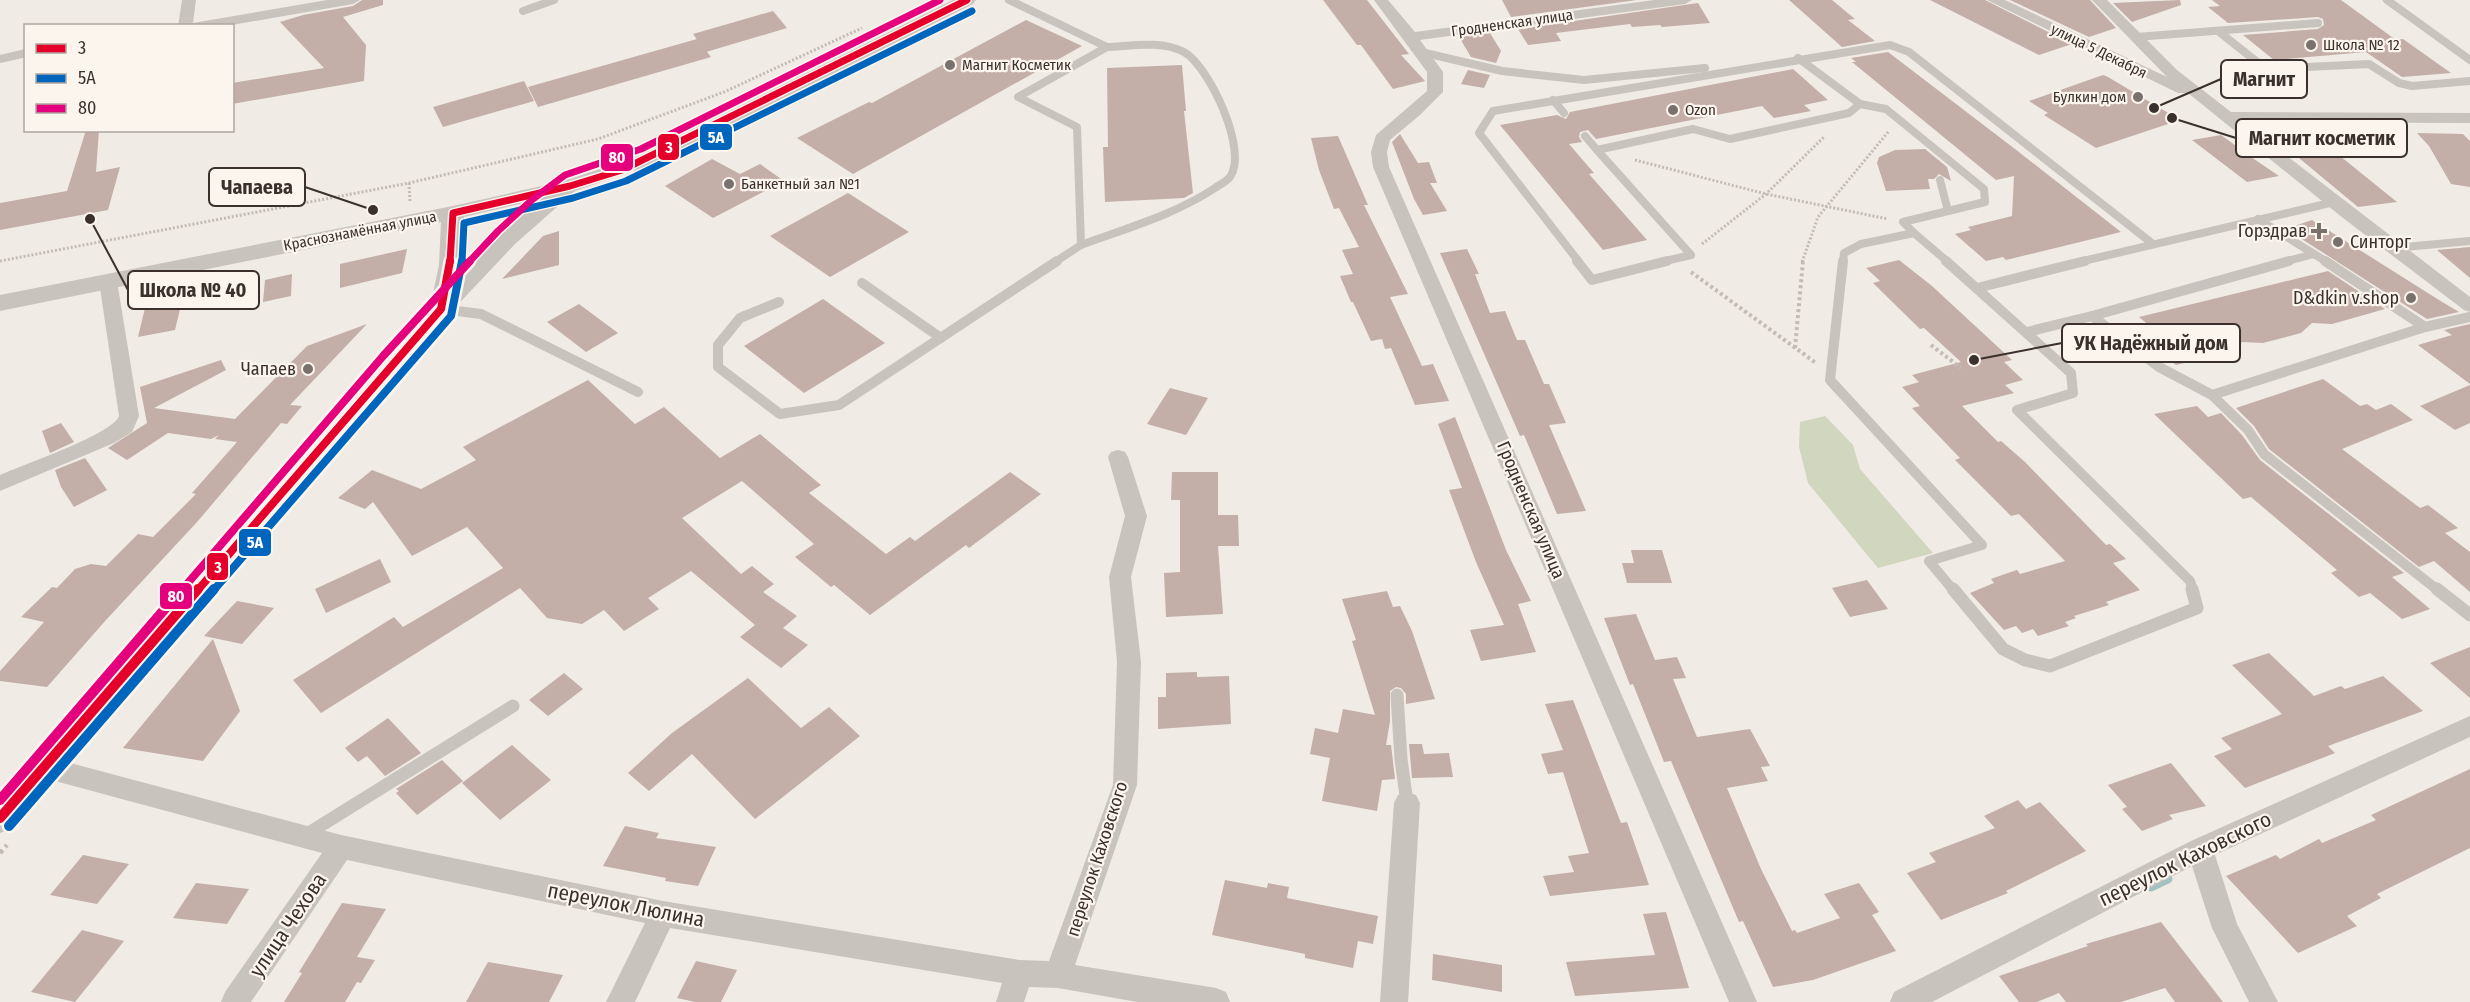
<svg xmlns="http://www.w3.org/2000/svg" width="2470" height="1002" font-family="'Fira Sans Condensed',sans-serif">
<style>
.green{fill:#d1d6bf}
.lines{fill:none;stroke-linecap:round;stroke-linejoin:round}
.stream{stroke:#a1c2c1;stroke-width:9}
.building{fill:#c3afa7}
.path-far2{stroke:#c2bbb6;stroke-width:3;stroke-dasharray:2 2;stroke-linecap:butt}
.path-far1{stroke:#c2bbb6;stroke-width:4;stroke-dasharray:3 3;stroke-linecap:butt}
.path{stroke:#c2bbb6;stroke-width:4.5;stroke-dasharray:4 4;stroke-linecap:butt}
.service-far2{stroke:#c9c3be;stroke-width:8}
.service-far1{stroke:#c9c3be;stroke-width:10}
.service{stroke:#c9c3be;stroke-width:13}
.minor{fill:#c9c3be;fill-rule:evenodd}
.tertiary{fill:#c9c3be;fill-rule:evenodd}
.bus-1-far2-casing{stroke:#fbf5ee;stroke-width:10}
.bus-1-far1-casing{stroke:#fbf5ee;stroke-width:13}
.bus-1-casing{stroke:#fbf5ee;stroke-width:15}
.bus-2-far2-casing{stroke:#fbf5ee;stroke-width:10}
.bus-2-far1-casing{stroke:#fbf5ee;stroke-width:13}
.bus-2-casing{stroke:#fbf5ee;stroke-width:15}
.bus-3-far2-casing{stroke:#fbf5ee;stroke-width:10}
.bus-3-far1-casing{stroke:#fbf5ee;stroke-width:13}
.bus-3-casing{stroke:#fbf5ee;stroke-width:15}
.bus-1-far2{stroke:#e4002b;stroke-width:7}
.bus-1-far1{stroke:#e4002b;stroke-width:8}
.bus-1{stroke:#e4002b;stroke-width:10}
.bus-2-far2{stroke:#0065bd;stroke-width:7}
.bus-2-far1{stroke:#0065bd;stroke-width:8}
.bus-2{stroke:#0065bd;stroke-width:10}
.bus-3-far2{stroke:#e5007d;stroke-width:7}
.bus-3-far1{stroke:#e5007d;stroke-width:8}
.bus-3{stroke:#e5007d;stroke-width:10}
.poi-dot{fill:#7a716c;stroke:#fbf5ee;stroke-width:2}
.labels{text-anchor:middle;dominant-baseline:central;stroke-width:4.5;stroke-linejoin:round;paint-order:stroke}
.far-street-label{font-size:15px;fill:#3b302b;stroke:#fbf5ee}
.far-poi-label{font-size:15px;fill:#3b302b;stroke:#fbf5ee;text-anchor:start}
.poi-label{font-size:18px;fill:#3b302b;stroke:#fbf5ee;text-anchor:end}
.street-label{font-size:18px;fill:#3b302b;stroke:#fbf5ee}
.near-street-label{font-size:21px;fill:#3b302b;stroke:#fbf5ee}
.leader{fill:none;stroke:#3b302b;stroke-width:2}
.callout-dot{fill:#3b302b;stroke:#fbf5ee;stroke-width:2}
.callout{fill:#fbf5ee;stroke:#3b302b;stroke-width:2}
.callout-label{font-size:20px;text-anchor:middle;font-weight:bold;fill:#3b302b}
.line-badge{stroke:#fbf5ee;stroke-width:2}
.badge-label{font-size:16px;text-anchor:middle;font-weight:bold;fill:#fff}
</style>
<rect width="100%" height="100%" fill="#f0ebe5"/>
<path class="green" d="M1825,416L1853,445L1860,469L1933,553L1878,568L1808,483L1799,447L1800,422Z"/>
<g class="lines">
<path class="stream" d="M2151,887L2168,879"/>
</g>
<g class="building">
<path d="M362,0H383V5L343,17L366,45L364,81L232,104V83L324,68L280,22L303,15L353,6Z"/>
<path d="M1323,0H1367L1409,54L1401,55L1425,81L1393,89L1361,45H1357Z"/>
<path d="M1502,0H1637L1511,17Z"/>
<path d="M1789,0H1832L1855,19L1848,20L1875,41L1842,47Z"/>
<path d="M1930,0H1985L2072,44L2039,55Z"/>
<path d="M2010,0H2090L2116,28L2089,37Z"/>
<path d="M2180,0L2181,5L2132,22L2113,3Z"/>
<path d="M2212,0H2341L2396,40L2403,39L2451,73L2402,77L2366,52L2274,60L2243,35L2318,29L2324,25L2323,19L2318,17L2228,23L2208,7L2220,6Z"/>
<path d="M1698,3L1710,23L1662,27L1660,25L1632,27L1630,24L1556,33L1561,41L1528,45L1518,29Z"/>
<path d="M773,11L787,28L706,52L693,34Z"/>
<path d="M1026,20L1082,46L853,174L797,138L869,102L872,103Z"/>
<path d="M1490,33L1501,51L1496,63L1471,57L1459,37Z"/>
<path d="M697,39L711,57L538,107L528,87Z"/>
<path d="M1888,52L2015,149L2121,232L2006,260L2003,257L1986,261L1955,234L1971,230L1968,227L2012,216L2014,176L1996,180L1852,62H1856L1851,58Z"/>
<path d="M1182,65L1186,111H1184L1193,193L1184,198L1105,202L1103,147H1108L1107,68Z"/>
<path d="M1793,69L1828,100L1804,105L1811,111L1774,118L1762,106L1596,139L1588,130L1580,132L1579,137L1582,142L1569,144L1594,173L1589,174L1647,240L1603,250L1500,125L1557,115L1566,119L1570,112Z"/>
<path d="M1468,70L1490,75L1484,88L1461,84Z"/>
<path d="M2103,75L2108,77L2180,120L2096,148L2044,115L2048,113L2029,101Z"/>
<path d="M524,81L534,101L443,127L433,107Z"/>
<path d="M86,130H99L96,172L120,167L108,210L0,230V203L67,191Z"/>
<path d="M2417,133L2463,134L2470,141V187L2451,184L2429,146Z"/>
<path d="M1400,134L1418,163L1429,162L1437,183H1430L1447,211L1423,215L1414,199L1392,142Z"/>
<path d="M2221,135L2254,159L2279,176L2247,182L2192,140Z"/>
<path d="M1338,136L1368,205H1364L1408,294L1390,297L1422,366L1433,364L1449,401L1415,405L1391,348L1385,349L1382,339L1371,341L1353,302H1351L1340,276L1353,274L1342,250L1359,247L1339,208L1334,209L1319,170L1311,138Z"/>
<path d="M1925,149L1947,167L1951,181L1939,174L1934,179H1928L1930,189L1886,191L1877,163L1879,157L1895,150Z"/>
<path d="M2340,156L2397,202L2358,207L2299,158Z"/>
<path d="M712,159L740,174L760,164L784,181L713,218L665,186Z"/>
<path d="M848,193L909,232L830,277L770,236Z"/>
<path d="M2312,220L2439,300L2459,312L2427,319L2286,229Z"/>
<path d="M559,231V265L502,279L543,236Z"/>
<path d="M2470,247V278L2437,250Z"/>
<path d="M407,249L402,273L340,288V264Z"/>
<path d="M1467,249L1479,274H1475L1490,313L1505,311L1517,340H1525L1544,384H1549L1566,423L1549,425L1586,511L1557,514L1524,435L1520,436L1440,253Z"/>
<path d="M1899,260L1932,286L2012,360L2004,362L2023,380L2005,385L2014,393L1962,406L1998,442L2001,441L2025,462L2106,545L2110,544L2126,559L2113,563L2140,590L2106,602L2109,605L2074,616L2076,618L2065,622L2069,626L2038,636L2033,629L2022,633L2016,626L2004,630L1970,593L1994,583L1991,579L2005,574L2017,570L2020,574L2065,561L2019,514L2011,516L1955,460L1960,458L1912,408L1920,406L1902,387L1919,382L1912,375L1961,362L1924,328L1920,329L1873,283L1880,281L1866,268Z"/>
<path d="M2328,271L2385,309L2332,324L2312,323L2301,333L2263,343L2242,342L2234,351L2176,365L2163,355L2152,352L2143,346L2147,340L2136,330L2150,326L2139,317Z"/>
<path d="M292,274L291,296L263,302L265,280Z"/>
<path d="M823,299L885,343L804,393L744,346Z"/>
<path d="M182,301L175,330L138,337L145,308Z"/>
<path d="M579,304L618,333L586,352L547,322Z"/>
<path d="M367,324L290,405L302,406L287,424L281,423L198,521L106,620L47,687L0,681V671L44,622L21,617L52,587L57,588L75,569L91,564L106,566L138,534L153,537L196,494L192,493L237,442L215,439L219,435L211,439L168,433L127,460L108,448L147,423L140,387L221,360L226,370L154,408L235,419L307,346Z"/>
<path d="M2470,324V384L2418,345L2452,335L2444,330Z"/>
<path d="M2323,379L2360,406L2367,404L2376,410L2391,404L2413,420L2342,449L2420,508L2428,505L2458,528L2445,533L2470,552V592L2434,561L2419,567L2269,449L2254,426L2236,408Z"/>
<path d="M588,380L635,424L664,407L720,458L760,434L821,485L809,493L886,554L910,537L915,541L1010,472L1041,494L969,548L966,545L870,615L834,585L831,587L795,557L814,544L742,481L682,518L741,574L752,566L774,584L763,592L797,616L783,628L808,645L781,668L740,637L755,625L691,571L648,598L659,609L624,631L604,610L582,624L547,618L520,588L321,713L293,680L394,617L403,627L503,568L467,527L412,556L373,502L365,509L338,498L372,470L421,489L476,460L463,447Z"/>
<path d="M2470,385V423L2455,430L2420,406Z"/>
<path d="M1170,388L1208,398L1186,435L1147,424Z"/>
<path d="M2197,406L2208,417L2221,413L2242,435L2260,460L2404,573L2392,577L2430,609L2402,619L2370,593L2359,597L2331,573L2337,570L2251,497L2243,499L2154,414Z"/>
<path d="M1455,417L1506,550L1531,601L1518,604L1536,652L1481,661L1470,630L1504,625L1476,562L1449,490L1462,488L1438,424Z"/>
<path d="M61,423L74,442L50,453L42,431Z"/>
<path d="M85,458L107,490L74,507L61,487L55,470Z"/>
<path d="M1172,472H1218V515H1238L1239,546H1218L1223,614L1166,617L1164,573L1180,572V500H1171Z"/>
<path d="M1631,550H1662L1672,583H1627L1622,563H1634Z"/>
<path d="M380,559L391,582L326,613L315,589Z"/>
<path d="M1867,580L1888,609L1850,617L1832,588Z"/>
<path d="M1387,591L1393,607L1400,606L1412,631L1435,699L1406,704V694L1401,688L1396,687L1390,691V721L1386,745H1391L1395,779L1382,780L1377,811L1322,801L1330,758L1310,754L1315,728L1338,733L1343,709L1375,715L1352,641L1356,640L1342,599Z"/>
<path d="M237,601L274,608L242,644L204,636Z"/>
<path d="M1636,614L1655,660L1677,657L1686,678L1673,679L1697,737L1750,729L1770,766L1761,767L1768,781L1727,788L1761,869L1792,931L1795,930L1797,933L1840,918L1824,894L1859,883L1879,912L1872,915L1896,951L1813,980L1773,987L1743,921L1739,922L1671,761L1664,762L1633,684L1630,685L1604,618Z"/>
<path d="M213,639L240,711L203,761L123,748Z"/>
<path d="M2470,647V698L2430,663Z"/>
<path d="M2269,653L2314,696L2341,686L2345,689L2383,676L2423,711L2328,746L2335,753L2245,788L2214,756L2232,749L2221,738L2282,714L2232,665Z"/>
<path d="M1197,672V677L1229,676L1231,724L1158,729V697H1166V673Z"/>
<path d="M564,673L583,689L548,716L529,700Z"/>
<path d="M748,678L801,728L829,707L860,736L755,819L692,754L649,791L628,773L672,733Z"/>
<path d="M1573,700L1621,823L1627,822L1649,885L1550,896L1543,876L1574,872L1568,856L1589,853L1563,772L1548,774L1541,754L1563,750L1545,704Z"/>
<path d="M388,718L421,753L385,776L367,756L358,762L345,748Z"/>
<path d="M1409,744H1422L1424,754L1449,753L1453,777L1412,778Z"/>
<path d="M512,745L551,780L500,820L462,783Z"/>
<path d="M442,760L463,781L417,815L396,793L399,791L396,789Z"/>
<path d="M2171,763L2206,806L2169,815L2173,819L2142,831L2122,809L2127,807L2108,785Z"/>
<path d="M2470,769V848L2377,894L2381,898L2347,916L2357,926L2298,953L2226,876L2276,855L2280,859L2319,839L2322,843L2376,820L2371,815Z"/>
<path d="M2018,800L2026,809L2040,802L2086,851L2006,891L2008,893L1941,920L1907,873L1936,862L1929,853L1995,828L1984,816Z"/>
<path d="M625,826L659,833L656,838L716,847L698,886L665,881L666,878L603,866Z"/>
<path d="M83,855L129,864L97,904L50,895Z"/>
<path d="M1225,880L1267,888L1268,883L1289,887L1287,898L1378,916L1373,944L1358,941L1353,968L1305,958V954L1212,935Z"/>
<path d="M196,883L249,889L227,924L173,918Z"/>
<path d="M342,903L386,909L357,957L375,960L361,983L357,982L345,1002H284L302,973L299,972Z"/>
<path d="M1666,912L1689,988L1575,996L1566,962L1655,955L1643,914Z"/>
<path d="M2161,922L2223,1002H2175L2165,988L2121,1002H2066L2059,993L2037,1002H2019L1999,976L2088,946L2086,944Z"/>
<path d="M82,930L124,941L75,1002L31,992Z"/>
<path d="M1433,954L1502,965V992L1432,980Z"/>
<path d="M696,961L737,970L721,1002H695L677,998Z"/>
<path d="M488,962L563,975L549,1002H466Z"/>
</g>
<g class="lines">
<g class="path-far2">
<path d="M1635,160L1766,194L1888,219"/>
<path d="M409,183L410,203"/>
<path d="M1702,244L1766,194L1825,136"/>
<path d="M0,261L409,183L598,139L724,92L862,28"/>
<path d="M1802,262L1818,217L1889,131"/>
</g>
<g class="path-far1">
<path d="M1691,272L1816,363"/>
<path d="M1931,345L1961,368"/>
<path d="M1795,348L1803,261"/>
</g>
<path class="path" d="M0,853L7,845"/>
<g class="service-far2">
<path d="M1009,0L1107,47L1018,97L1077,127L1081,245L1055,262"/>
<path d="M2387,0L2470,60"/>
<path d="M523,11L554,0"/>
<path d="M2218,31L2266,69L2369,64L2399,83L2412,86L2470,81"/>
<path d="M2136,37L2318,23"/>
<path d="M1421,52L1502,71L1584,80L1705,68"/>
<path d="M1798,58L1860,104L1886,109L1984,189L1985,202L1903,222L1914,233"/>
<path d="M0,59L26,53"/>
<path d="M1553,100L1564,113"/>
<path d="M1585,136L1597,150"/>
<path d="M1940,180L1948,211"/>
<path d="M2258,219L2314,254"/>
<path d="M1081,245C1127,228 1174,215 1215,188C1219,185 1226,182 1230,177C1249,151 1209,66 1184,52C1161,40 1131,46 1107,47"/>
<path d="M2394,248L2470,241"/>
<path d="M1579,262L1479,133L1493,111L1890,45L1909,52L2153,244"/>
<path d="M1661,262L1691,255L1597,150L1693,129L1730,139L1849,113L1860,104"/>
<path d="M1843,262L1844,253L1861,244L1914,233L1948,262"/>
<path d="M2079,262L2334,202"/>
<path d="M2284,262L2314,254L2327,262"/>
</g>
<g class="service-far1">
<path d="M1577,261L1592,280L1667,261"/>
<path d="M1843,261L1830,380L1982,545L1929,561L1954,591"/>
<path d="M1946,261L2071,373L2073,393L2017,410L2190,581L2193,591"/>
<path d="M2289,261L2092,316L2159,367L2212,395L2425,327"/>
<path d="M2325,261L2425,327"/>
<path d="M862,283L941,338"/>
<path d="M1977,288L2085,261"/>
<path d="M779,302L740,318L718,345V367L780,414L839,405L1057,261"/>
<path d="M441,309L481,314L638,392"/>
<path d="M2425,327L2470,317"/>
<path d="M2027,332L2092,316"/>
<path d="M2212,395L2248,430L2264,454L2439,591"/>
</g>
<g class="service">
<path d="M1953,589L2003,649L2025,660L2050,666L2197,608L2192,589"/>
<path d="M2437,589L2470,615"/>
<path d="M1397,695L1401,759L1407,803"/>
<path d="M304,836L513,706"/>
</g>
<g class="minor">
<path d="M182,0H196L193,23L327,0H360L353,4L226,26H178Z"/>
<path d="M1374,0H1388L1415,32L1654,0H1692L1685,4L1420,40L1443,72V92L1420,115L1390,140L1387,152L1389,167L1757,1002H1729L1373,167L1371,152L1376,135L1427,91V72Z"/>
<path d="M1987,0H2005L2167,77L2092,0H2107L2177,70L2231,112L2470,113V123L2243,122L2470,297V312L2464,310L2343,218L2188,93H2178Z"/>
<path d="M108,275L114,277L117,281L139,416L132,432L114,443L0,491V475C22,465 113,434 119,416L99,281L102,277Z"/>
<path d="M1118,450L1125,452L1128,457L1147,516L1131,577L1141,662L1137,785L1075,965L1216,988L1226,992L1230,1002H1137L1058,988L1029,987L1024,1002H996L1002,983L670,928L635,1002H606L645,923L347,860L251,1002H221L225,992L322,853L44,778L35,775L32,767L35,759L44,756L341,835L663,901L1019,960L1049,961L1113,785L1117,662L1109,577L1125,516L1108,457L1111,452Z"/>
<path d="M2470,716V737L2215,855L2237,924L2278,1002H2249L2212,928L2192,866L1932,1002H1890L1894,992L2191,841Z"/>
<path d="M1407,792L1416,795L1420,803L1408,1002H1380L1394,803L1398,795Z"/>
</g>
<path class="tertiary" d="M953,0H976L973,4L653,164L575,191L515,244L449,314L12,828L0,833V795L430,307L439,265L441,222L0,311V295L453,206L564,181L639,156ZM541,199L499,234L459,276L464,217Z"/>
<defs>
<path id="bus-1-far2" d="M450,262L453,213L570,186L622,170L967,0"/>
<path id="bus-1-far1" d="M197,591L441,309L450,261"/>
<path id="bus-1" d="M0,818L198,589"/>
<path id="bus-2-far2" d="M462,262L464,223L573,198L626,181L972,11"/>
<path id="bus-2-far1" d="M213,591L451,316L462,261"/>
<path id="bus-2" d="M9,826L214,589"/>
<path id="bus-3-far2" d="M469,262L498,231L533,199L565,175L641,149L940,0"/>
<path id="bus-3-far1" d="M181,591L384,355L470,261"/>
<path id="bus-3" d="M0,800L182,589"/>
</defs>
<use href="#bus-1-far2" class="bus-1-far2-casing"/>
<use href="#bus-1-far1" class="bus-1-far1-casing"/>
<use href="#bus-1" class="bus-1-casing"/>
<use href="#bus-2-far2" class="bus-2-far2-casing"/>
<use href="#bus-2-far1" class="bus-2-far1-casing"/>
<use href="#bus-2" class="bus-2-casing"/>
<use href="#bus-3-far2" class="bus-3-far2-casing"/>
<use href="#bus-3-far1" class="bus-3-far1-casing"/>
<use href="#bus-3" class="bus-3-casing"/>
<use href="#bus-1-far2" class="bus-1-far2"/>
<use href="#bus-1-far1" class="bus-1-far1"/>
<use href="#bus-1" class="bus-1"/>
<use href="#bus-2-far2" class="bus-2-far2"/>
<use href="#bus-2-far1" class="bus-2-far1"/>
<use href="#bus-2" class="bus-2"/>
<use href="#bus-3-far2" class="bus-3-far2"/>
<use href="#bus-3-far1" class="bus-3-far1"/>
<use href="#bus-3" class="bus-3"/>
</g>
<g class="poi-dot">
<circle cx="2311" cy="45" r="6"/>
<circle cx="950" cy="65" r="6"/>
<circle cx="2138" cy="97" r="6"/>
<circle cx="1673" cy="110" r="6"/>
<circle cx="729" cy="184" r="6"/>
<path d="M2316 222h6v6h6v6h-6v6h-6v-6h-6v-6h6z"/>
<circle cx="2338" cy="242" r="6"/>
<circle cx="2411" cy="298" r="6"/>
<circle cx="308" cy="369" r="6"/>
</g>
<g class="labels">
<g class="far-street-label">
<text transform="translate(1512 23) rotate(-8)">Гродненская улица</text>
<text transform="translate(2099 51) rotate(26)">улица 5 Декабря</text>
<text transform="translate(360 231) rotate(-11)">Краснознамённая улица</text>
</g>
<g class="far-poi-label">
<text x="2323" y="45">Школа № 12</text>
<text x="962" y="65">Магнит Косметик</text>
<text x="2126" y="97" text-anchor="end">Булкин дом</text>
<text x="1685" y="110">Ozon</text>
<text x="741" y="184">Банкетный зал №1</text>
</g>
<g class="poi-label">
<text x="2307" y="231">Горздрав</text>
<text x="2350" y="242" text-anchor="start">Синторг</text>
<text x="2399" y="298">D&amp;dkin v.shop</text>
<text x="296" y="369">Чапаев</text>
</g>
<g class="street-label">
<text transform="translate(1531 510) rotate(67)">Гродненская улица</text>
<text transform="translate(1097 859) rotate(-72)">переулок Каховского</text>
</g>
<g class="near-street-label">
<text transform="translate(2185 859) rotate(-26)">переулок Каховского</text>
<text transform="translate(626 905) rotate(11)">переулок Люлина</text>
<text transform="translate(288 925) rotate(-56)">улица Чехова</text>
</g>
</g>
<path class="leader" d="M2154 108L2221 79M2172 118L2236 138M373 210L305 187M90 219L128 290M1974 360L2062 343"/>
<g class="callout-dot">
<circle cx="2154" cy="108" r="6"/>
<circle cx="2172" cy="118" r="6"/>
<circle cx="373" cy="210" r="6"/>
<circle cx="90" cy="219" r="6"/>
<circle cx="1974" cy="360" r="6"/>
</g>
<g class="callout">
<rect x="2221" y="60" width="86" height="38" rx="6"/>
<rect x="2236" y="119" width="171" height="38" rx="6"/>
<rect x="209" y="168" width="96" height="38" rx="6"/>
<rect x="128" y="271" width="131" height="38" rx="6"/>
<rect x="2062" y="324" width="178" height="38" rx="6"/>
</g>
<g class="callout-label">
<text x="2264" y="86">Магнит</text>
<text x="2322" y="145">Магнит косметик</text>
<text x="257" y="194">Чапаева</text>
<text x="193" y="297">Школа № 40</text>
<text x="2151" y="350">УК Надёжный дом</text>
</g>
<g class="line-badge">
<rect x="699" y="123" width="34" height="28" rx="6" fill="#0065bd"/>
<rect x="657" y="133" width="23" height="28" rx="6" fill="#e4002b"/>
<rect x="600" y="143" width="34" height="29" rx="6" fill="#e5007d"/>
<rect x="238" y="528" width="34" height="29" rx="6" fill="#0065bd"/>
<rect x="206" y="552" width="23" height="29" rx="6" fill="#e4002b"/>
<rect x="159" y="582" width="34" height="28" rx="6" fill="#e5007d"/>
</g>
<g class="badge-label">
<text x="716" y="143">5А</text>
<text x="669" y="153">3</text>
<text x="617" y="163">80</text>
<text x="255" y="548">5А</text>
<text x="218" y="573">3</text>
<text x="176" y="602">80</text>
</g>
<rect x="24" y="24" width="210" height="108" fill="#fbf5ee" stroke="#aea6a0" stroke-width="1.5"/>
<rect x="36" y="44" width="30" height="9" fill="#e4002b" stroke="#aea6a0" stroke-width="1.5"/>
<text x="78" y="54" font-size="18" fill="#3b302b">3</text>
<rect x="36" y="74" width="30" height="9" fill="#0065bd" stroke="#aea6a0" stroke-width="1.5"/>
<text x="78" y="84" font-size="18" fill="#3b302b">5А</text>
<rect x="36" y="104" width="30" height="9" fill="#e5007d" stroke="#aea6a0" stroke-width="1.5"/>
<text x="78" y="114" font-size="18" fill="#3b302b">80</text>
</svg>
